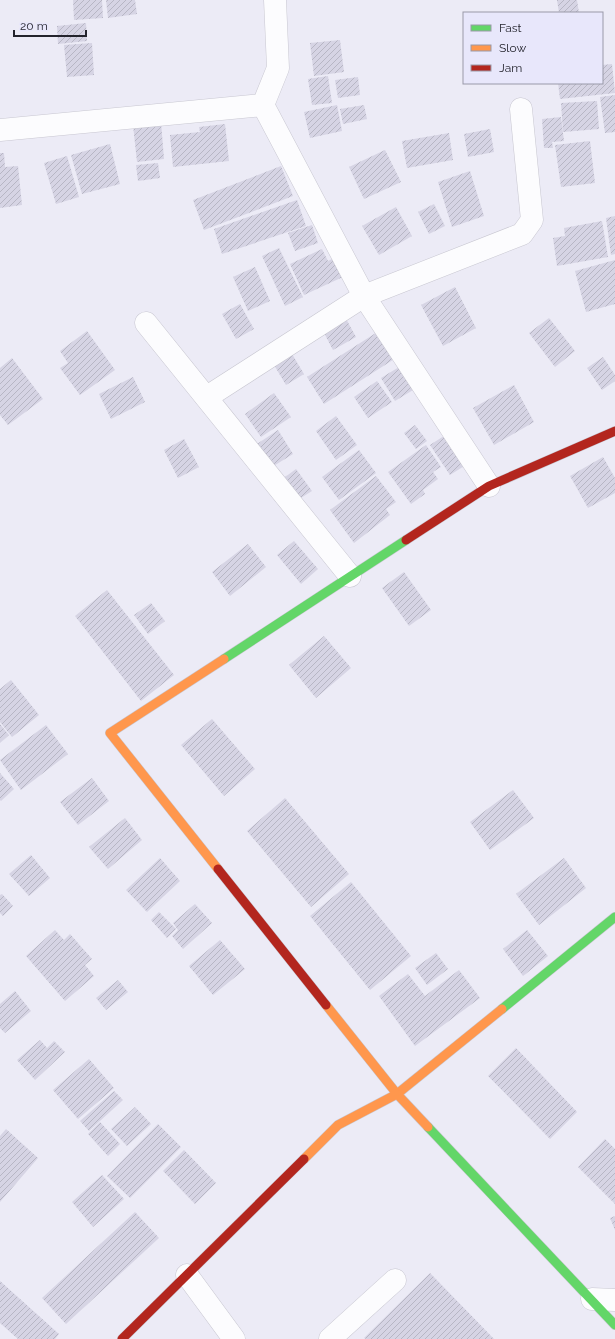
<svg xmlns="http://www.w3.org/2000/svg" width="615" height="1339" font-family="Raleway,sans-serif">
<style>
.building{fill:url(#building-hatch)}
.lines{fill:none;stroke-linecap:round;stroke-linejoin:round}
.street-casing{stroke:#c8c7d1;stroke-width:23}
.fast-casing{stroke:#c8c7d1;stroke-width:10}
.slow-casing{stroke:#c8c7d1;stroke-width:10}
.jam-casing{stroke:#c8c7d1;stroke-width:10}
.street{stroke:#fcfcfe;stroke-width:22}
.fast{stroke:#63d668;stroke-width:9}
.slow{stroke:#ff974d;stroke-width:9}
.jam{stroke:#b3261e;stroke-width:9}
</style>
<defs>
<pattern id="building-hatch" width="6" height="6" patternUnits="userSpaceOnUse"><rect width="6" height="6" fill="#d6d4e4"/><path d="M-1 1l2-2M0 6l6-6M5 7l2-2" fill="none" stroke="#b7b6c4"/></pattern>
</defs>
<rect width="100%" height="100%" fill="#ecebf6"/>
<g class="building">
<path d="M73,0H102L103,18L74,20Z"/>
<path d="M106,0H135L137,14L108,18Z"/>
<path d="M557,0H577L579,13H559Z"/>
<path d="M86,23L87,41L58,44L57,26Z"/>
<path d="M340,40L344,72L314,76L310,43Z"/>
<path d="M92,43L94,75L67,77L64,45Z"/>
<path d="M612,64L615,93L560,99L558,83H602V65Z"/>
<path d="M328,76L332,103L312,105L308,79Z"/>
<path d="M358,77L360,95L338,98L335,80Z"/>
<path d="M615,95V132L605,133L600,97Z"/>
<path d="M597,101L599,129L563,132L561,103Z"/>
<path d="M337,105L342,131L310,138L304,112Z"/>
<path d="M364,105L367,119L343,124L340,109Z"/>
<path d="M561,117L564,141L552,142L553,148H544L542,119Z"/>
<path d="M161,122L164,159L137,162L133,125Z"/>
<path d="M225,124L229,161L173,167L170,135L200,132L199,127Z"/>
<path d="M490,129L494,152L468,157L464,134Z"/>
<path d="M449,133L453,160L407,168L402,141Z"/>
<path d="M590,141L595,183L561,187L555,145Z"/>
<path d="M110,144L120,184L82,194L71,155Z"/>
<path d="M385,150L401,182L364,199L349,167Z"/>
<path d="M0,153H4L5,167L18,166L22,205L0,208Z"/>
<path d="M67,156L79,197L56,204L44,163Z"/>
<path d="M158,163L160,178L138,181L136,165Z"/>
<path d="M281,166L293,196L204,230L193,200Z"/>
<path d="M470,171L484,216L452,227L438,182Z"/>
<path d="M297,200L306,226L222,254L214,229Z"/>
<path d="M434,204L445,226L429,234L418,212Z"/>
<path d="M396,207L412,236L379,255L362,226Z"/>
<path d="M615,216V254L611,255L606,218Z"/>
<path d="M602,221L608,257L557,266L553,238L565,236L564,228Z"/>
<path d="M312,225L318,243L295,251L288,233Z"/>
<path d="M279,248L303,297L285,306L262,256Z"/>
<path d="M322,249L328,261L336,257L345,276L304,295L290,264Z"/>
<path d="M615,260V304L586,312L575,271Z"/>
<path d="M255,267L270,301L248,311L233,277Z"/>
<path d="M455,287L476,328L443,346L421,305Z"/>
<path d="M240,304L254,329L236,339L222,314Z"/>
<path d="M345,317L356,337L333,350L322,329Z"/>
<path d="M549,318L575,351L555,367L529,333Z"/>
<path d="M382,329L399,356L324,404L307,377Z"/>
<path d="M87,331L115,370L80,395L60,368L68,363L60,351Z"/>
<path d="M292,354L304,374L286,385L274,365Z"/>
<path d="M603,357L615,375V381L602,390L587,368Z"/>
<path d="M12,358L43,399L8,425L0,415V368Z"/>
<path d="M404,364L418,387L395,401L381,378Z"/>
<path d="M133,377L145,402L111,419L99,394Z"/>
<path d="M377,381L392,402L368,418L354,397Z"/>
<path d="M514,385L534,422L494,445L473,408Z"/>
<path d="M274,393L291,417L261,437L245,414Z"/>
<path d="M336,416L357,445L336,460L316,431Z"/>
<path d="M415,425L427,441L416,449L404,433Z"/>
<path d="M278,430L293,454L272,467L257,444Z"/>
<path d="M450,432L469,463L450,475L430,445Z"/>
<path d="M184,439L199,467L178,478L164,450Z"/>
<path d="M426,445L441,467L433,472L438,479L423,490L425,494L411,504L388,472Z"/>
<path d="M359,450L376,473L339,500L322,477Z"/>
<path d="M603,457L615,478V493L588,508L570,476Z"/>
<path d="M296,469L312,491L296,501L281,480Z"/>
<path d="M376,476L396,502L386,509L390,515L354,543L330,510Z"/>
<path d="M294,541L318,569L301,584L277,555Z"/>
<path d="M248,544L266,567L230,596L212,572Z"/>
<path d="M404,572L431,610L409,626L382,588Z"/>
<path d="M107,590L174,675L141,701L75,616Z"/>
<path d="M151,603L165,621L148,634L134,615Z"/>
<path d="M324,636L351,668L316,698L289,665Z"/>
<path d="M11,680L39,715L12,737L0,722V689Z"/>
<path d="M212,719L255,769L224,796L181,745Z"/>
<path d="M0,724L9,735L0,743Z"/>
<path d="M46,725L68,754L21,790L0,760Z"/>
<path d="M0,773L14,789L1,801L0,800Z"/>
<path d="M92,778L109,801L78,825L60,802Z"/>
<path d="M513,790L534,818L490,850L470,822Z"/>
<path d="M285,798L349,874L311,907L247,831Z"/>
<path d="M125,818L142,840L108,869L89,847Z"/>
<path d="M31,855L50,878L29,896L9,874Z"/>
<path d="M160,858L180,881L147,912L126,890Z"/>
<path d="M564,858L586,888L539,925L516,894Z"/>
<path d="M351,882L411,956L370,990L310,916Z"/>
<path d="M2,894L13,906L3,916L0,913V895Z"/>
<path d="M195,904L212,923L183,949L172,936L178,930L173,923Z"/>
<path d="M159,912L176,929L167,938L151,920Z"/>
<path d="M55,930L64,940L70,934L92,959L85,965L94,976L65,1001L26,956Z"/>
<path d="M527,930L548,956L523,976L503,949Z"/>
<path d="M220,940L245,969L213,995L189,966Z"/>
<path d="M436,953L448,969L427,985L415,968Z"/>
<path d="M459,970L480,998L415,1046L379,996L408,974L425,996Z"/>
<path d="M118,980L128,992L106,1010L96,998Z"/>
<path d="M15,991L31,1011L5,1033L0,1028V1004Z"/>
<path d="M40,1040L47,1048L54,1041L65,1052L35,1080L17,1060Z"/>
<path d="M516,1048L577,1112L550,1139L488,1076Z"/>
<path d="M89,1059L114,1088L78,1119L53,1090Z"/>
<path d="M114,1091L123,1100L89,1131L80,1121Z"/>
<path d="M135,1107L151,1124L127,1146L111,1129Z"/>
<path d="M100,1122L120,1144L108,1156L88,1134Z"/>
<path d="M158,1124L181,1147L130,1198L107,1176Z"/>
<path d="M6,1129L38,1158L0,1202V1136Z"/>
<path d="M605,1139L615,1149V1204L578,1167Z"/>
<path d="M184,1150L216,1183L195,1204L163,1171Z"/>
<path d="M102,1175L124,1199L93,1227L72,1202Z"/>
<path d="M135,1212L159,1238L66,1324L42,1298Z"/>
<path d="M615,1216V1230L610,1218Z"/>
<path d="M430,1273L494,1339H366L364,1338Z"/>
<path d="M0,1281L59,1334L55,1339H18L0,1323Z"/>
</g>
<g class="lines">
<defs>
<g id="street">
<path d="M263,105L364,296L489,486"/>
<path d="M0,130L263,105L278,68L275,0"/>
<path d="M146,323L350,576"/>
<path d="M207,397L364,296L522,234L532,220L521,109"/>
<path d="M187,1275L234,1339"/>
<path d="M592,1299L615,1300"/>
<path d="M330,1339L395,1280"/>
</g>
<g id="fast">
<path d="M224,659L406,540"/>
<path d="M502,1009L615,917"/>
<path d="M428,1127L615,1325"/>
</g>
<g id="slow">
<path d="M218,869L110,733L224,659"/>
<path d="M326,1005L397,1094L502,1009"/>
<path d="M304,1159L338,1125L397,1094L428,1127"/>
</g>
<g id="jam">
<path d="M406,540L489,486L615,431"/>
<path d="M218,869L326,1005"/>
<path d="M122,1339L304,1159"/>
</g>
</defs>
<use href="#street" class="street-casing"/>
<use href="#fast" class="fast-casing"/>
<use href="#slow" class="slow-casing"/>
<use href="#jam" class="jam-casing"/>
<use href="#street" class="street"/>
<use href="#fast" class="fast"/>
<use href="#slow" class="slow"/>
<use href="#jam" class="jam"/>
</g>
<rect x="463" y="12" width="140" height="72" fill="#e8e7fb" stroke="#9999a8"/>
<rect x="471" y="25" width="20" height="6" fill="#63d668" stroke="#9999a8"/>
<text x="499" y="32" font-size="12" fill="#23232c">Fast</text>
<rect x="471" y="45" width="20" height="6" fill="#ff974d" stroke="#9999a8"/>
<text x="499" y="52" font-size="12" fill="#23232c">Slow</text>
<rect x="471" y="65" width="20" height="6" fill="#b3261e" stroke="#9999a8"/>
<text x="499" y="72" font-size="12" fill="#23232c">Jam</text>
<path d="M14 30v6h72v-6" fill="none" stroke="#23232c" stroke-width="2"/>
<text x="20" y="30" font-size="12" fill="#23232c" stroke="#e8e7fb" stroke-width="3" paint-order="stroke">20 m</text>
</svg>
